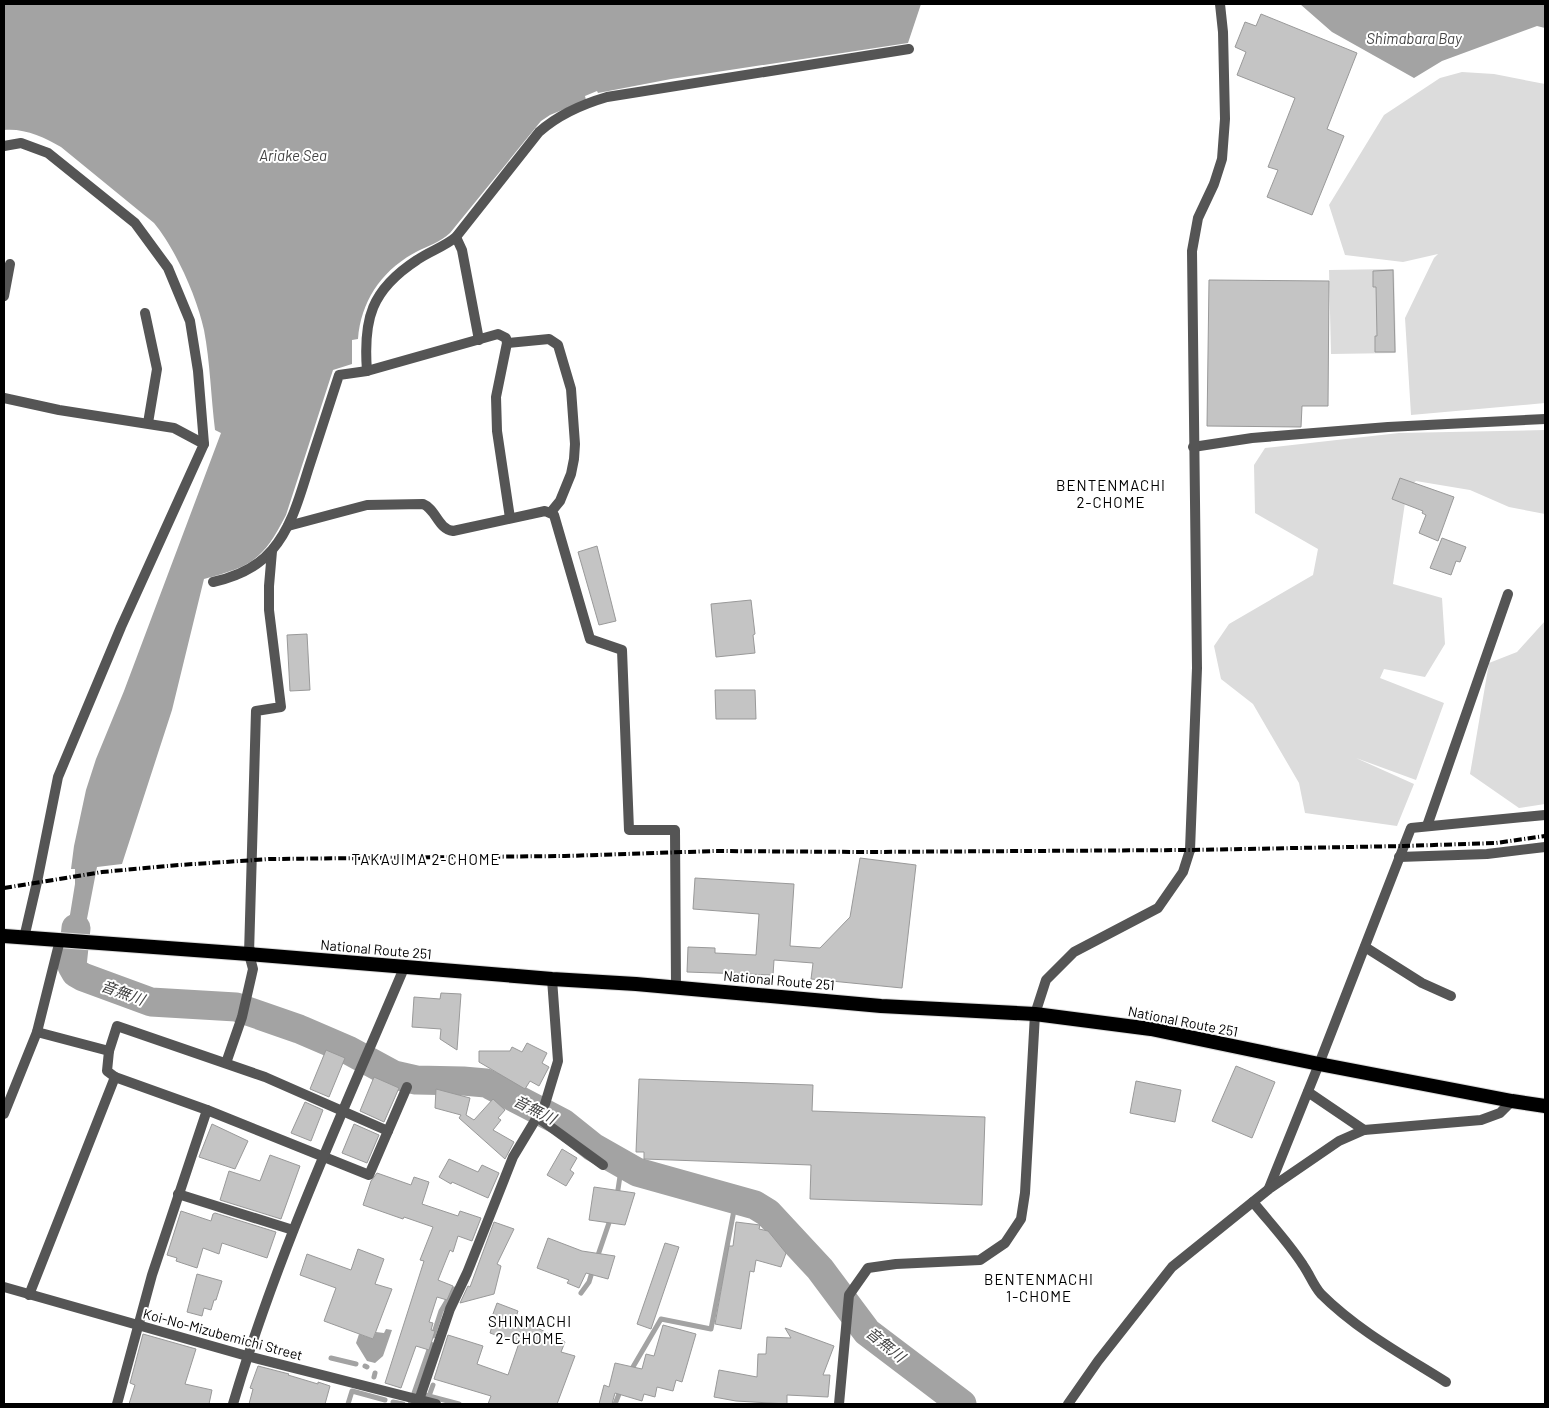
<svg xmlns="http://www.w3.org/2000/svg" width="1549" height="1408" font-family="Barlow,'Noto Sans JP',sans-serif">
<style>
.green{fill:#dcdcdc}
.water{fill:#a3a3a3}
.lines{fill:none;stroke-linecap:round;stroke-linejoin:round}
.stream{stroke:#a3a3a3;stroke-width:5}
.river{stroke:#a3a3a3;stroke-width:29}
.building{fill:#c4c4c4;stroke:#999}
.trunk-casing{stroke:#dbdbdb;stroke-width:16}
.minor{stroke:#555;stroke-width:10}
.tertiary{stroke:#555;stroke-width:10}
.trunk{stroke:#000;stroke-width:14}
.rail{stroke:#000;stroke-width:4;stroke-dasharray:8 2.5 1 2.5;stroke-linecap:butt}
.labels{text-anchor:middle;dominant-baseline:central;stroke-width:4;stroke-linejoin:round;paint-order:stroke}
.street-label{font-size:14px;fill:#000;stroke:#fff}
.water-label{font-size:15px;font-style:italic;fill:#444;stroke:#fff}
.neighbourhood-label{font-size:15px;letter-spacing:1px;fill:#000;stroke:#fff}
</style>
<rect width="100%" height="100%" fill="#fff"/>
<g class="green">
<path d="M1462,72L1494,74L1545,84V403L1411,415L1405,318L1434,258L1438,254L1403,262L1345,255L1329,205L1384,115L1440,78Z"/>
<path d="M1394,269L1396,353L1331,354L1329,270Z"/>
<path d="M1545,430V514L1509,507L1470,490L1416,481L1407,489L1393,584L1442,598L1445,644L1425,677L1384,669L1380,678L1444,703L1416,780L1356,758L1414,784L1397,826L1305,813L1299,783L1253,704L1221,679L1214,646L1229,624L1313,575L1318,549L1255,513L1254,465L1265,448L1399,433Z"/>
<path d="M1545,621V804L1519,808L1470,774L1489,663L1517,652Z"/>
</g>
<g class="water">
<path d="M4,4H921L908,43L671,79L598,93L597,91L585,96L586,100L550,115L541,121L450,233C440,242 428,246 416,252C382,270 361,301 358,339L352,340V364L333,370L286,515C263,560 252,566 204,579L172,710L122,864L97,867L85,929L68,927L75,884V869H71L74,846L86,790L96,759L124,691L221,433L215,430C211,398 210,361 204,330C197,297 175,248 154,223L61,147C44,137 24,128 4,130Z"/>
<path d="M1300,4H1545V28L1537,26L1442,61L1414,78L1332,32Z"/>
<path d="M386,1329L392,1330L383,1356L375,1363L367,1361L356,1343L359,1334L373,1339L376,1332L384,1333Z"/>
</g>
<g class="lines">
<g class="stream">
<path d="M617,1196L622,1163"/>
<path d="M597,1258L611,1217"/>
<path d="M581,1293L589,1282L593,1269"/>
<path d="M433,1336L441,1311L454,1289"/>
<path d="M331,1358L356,1364"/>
<path d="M365,1366L367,1367"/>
<path d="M630,1372L661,1319L711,1329L736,1200"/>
<path d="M374,1377L375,1373"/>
<path d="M414,1393L431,1344"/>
<path d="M425,1395L459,1404"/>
<path d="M429,1396L433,1385"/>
<path d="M393,1402L403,1404"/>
<path d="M348,1404L352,1391L385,1400"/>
<path d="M410,1404L411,1403"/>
<path d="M615,1404L621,1389"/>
</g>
<path class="river" d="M76,928L72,966L76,973L83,977L151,1002L236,1007L299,1029L348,1050L394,1075L416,1080L463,1081L486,1083L563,1123L593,1147L637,1172L755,1205L768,1213L820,1269L867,1332L962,1404"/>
</g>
<g class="building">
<path d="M1261,14L1357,53L1327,129L1344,136L1312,215L1267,197L1278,170L1268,167L1295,98L1237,75L1246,52L1235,47L1245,22L1256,26Z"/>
<path d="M1393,270L1395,352H1375V336H1377L1376,287H1373V271Z"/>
<path d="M1209,280L1329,281L1328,406H1302L1301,427L1207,426Z"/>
<path d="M1400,478L1454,497L1438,541L1419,533L1426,515L1422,513L1423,511L1392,499Z"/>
<path d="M1442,538L1466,547L1460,562L1456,561L1451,575L1430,568Z"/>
<path d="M597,546L616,621L599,625L578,552Z"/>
<path d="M751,600L755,634L753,635L755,653L716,657L711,604Z"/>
<path d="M307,634L310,690L290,691L287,635Z"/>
<path d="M715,690H755L756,719H716Z"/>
<path d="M860,858L916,865L902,988L811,979L813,963L774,960L773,975L687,972L688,947L715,948V953L756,955L759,914L693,909L695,878L794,884L790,946L820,948L850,917Z"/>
<path d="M441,993L461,994L457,1050L440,1039L441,1029L412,1027L414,997L440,999Z"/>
<path d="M527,1043L547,1053L542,1063L549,1067L539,1086L530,1081L525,1089L479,1062V1051H510L512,1047L522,1052Z"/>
<path d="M326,1050L345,1058L329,1097L310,1089Z"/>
<path d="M1236,1066L1275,1082L1252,1138L1212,1121Z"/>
<path d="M374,1077L399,1088L384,1122L360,1111Z"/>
<path d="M639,1079L813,1085L812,1111L985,1117L982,1205L810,1199L811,1165L644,1159V1152H636Z"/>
<path d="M1136,1081L1181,1090L1175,1122L1130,1113Z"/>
<path d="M436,1089L470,1098L466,1115L474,1120L493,1099L505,1110L498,1118L501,1120L493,1130L514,1142L505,1159L459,1118L461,1115L435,1108Z"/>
<path d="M305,1102L323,1110L311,1141L291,1133Z"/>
<path d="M212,1124L248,1141L235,1169L199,1157Z"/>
<path d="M354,1124L379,1135L367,1163L342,1153Z"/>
<path d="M562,1149L577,1158L570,1170L574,1173L566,1186L547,1175Z"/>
<path d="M270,1155L300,1166L281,1219L220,1200L229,1171L260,1181Z"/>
<path d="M449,1159L478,1172L482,1165L499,1173L488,1198L452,1182L451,1184L439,1177Z"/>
<path d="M377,1173L411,1185L414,1177L429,1182L422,1204L458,1216L460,1211L481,1218L472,1241L458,1236L453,1252L450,1250L438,1280L453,1286L447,1300L437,1297L429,1322L433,1323L431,1330L435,1331L429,1350L416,1346L401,1388L385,1383L424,1261L420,1260L433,1227L404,1217L403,1219L363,1205L371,1181Z"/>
<path d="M594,1187L635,1193L625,1225L589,1220Z"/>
<path d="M181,1211L211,1221L213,1214L215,1213L276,1232L267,1258L222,1243L219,1254L203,1248L197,1268L176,1261L177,1258L167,1255Z"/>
<path d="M494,1222L514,1229L497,1264L501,1266L494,1294L460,1303L468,1286L470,1287Z"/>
<path d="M736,1222L760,1225L759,1229L768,1231L786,1253L781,1267L756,1260L754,1272L750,1271L741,1329L715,1324L729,1246H733Z"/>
<path d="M548,1238L582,1251L615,1256L608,1279L586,1273L579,1288L567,1283L569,1280L537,1268Z"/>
<path d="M665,1243L679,1247L651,1329L637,1324Z"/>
<path d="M358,1249L384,1259L375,1284L392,1289L373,1339L324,1321L336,1288L300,1275L307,1254L351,1270Z"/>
<path d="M197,1274L222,1281L216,1300H214L211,1310L204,1308L202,1316L187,1312Z"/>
<path d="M497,1303L518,1311L516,1317L565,1342L561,1352L575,1356L557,1404H488L491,1396L434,1379L448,1335L483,1346L477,1364L508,1375L519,1343L490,1333L493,1323L490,1322Z"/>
<path d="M663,1325L696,1334L682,1382L676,1380L673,1391L657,1387L655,1397L644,1394L642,1401L615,1393L612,1404H599L604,1385L609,1387L615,1363L642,1369L646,1354L654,1356Z"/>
<path d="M785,1328L834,1346L823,1375H830L828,1397L787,1395V1404L736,1401L714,1397L719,1370L757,1377L758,1354H766L767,1337L791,1338Z"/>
<path d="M143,1334L196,1349L185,1384L212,1390L209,1404H129L135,1385L130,1383Z"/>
<path d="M258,1366L289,1374L288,1375L318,1384V1382L330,1386L325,1404H249L253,1389L250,1388Z"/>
</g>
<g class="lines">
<defs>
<path id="trunk" d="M4,936L249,954L552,979L636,984L881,1006L1035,1014L1151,1029L1319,1064L1512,1101L1545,1106"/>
</defs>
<use href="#trunk" class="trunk-casing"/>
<g class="minor">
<path d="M4,146L21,143L48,153L135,223L168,268L190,321L198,371L204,444"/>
<path d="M456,237L462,250L479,340"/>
<path d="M4,296L10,264"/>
<path d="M145,313L157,369L148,423"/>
<path d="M507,343L549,339L558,345L571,389L575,444L574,459L571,474L560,501L551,512"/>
<path d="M367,371C363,319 371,290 417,260C430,251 444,247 456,237L539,132C557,116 583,104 607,97L909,49"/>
<path d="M4,398L59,410L174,428L204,444L121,627L58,777L37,882L24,938"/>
<path d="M1193,447L1252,438L1388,427L1545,419"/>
<path d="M288,526L367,505L423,504C436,509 438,529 453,531L545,511L554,515L590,639L622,650L629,830H675L676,987"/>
<path d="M213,582C235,577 257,568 272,550C292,527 300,495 309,467C319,436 329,406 339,375L367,371L498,334L506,338L507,343L496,397L497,431L510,518"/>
<path d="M1427,826L1508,594"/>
<path d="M1190,850L1197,668L1192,251L1198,218L1214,184L1222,159L1225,119L1223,32L1220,4"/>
<path d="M1399,857L1487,854L1545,847"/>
<path d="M1365,947L1422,983L1451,996"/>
<path d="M37,1032L109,1051L107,1071L115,1077L207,1110L369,1175L407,1087"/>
<path d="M109,1051L117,1026L265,1077L388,1131"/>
<path d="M226,1063L242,1017L253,969L249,954L256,711L281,707L269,610V586L272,551"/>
<path d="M1308,1092L1364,1130"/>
<path d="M4,1114L37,1032L60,940"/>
<path d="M537,1117L603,1165"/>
<path d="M1269,1188L1319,1064"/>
<path d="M178,1194L293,1230"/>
<path d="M1253,1202C1270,1223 1289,1243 1303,1265C1310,1275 1313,1285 1321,1294C1357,1330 1403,1355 1446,1382"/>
<path d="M4,1287L247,1356L436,1404"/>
<path d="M29,1295L115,1077"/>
<path d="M419,1400L450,1309L467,1273L513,1157L545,1104L558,1061L552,979"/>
<path d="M117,1404L152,1275L207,1110"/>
<path d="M1068,1404L1098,1361L1172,1267L1269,1189L1339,1141L1364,1130L1481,1120L1500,1113L1512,1101"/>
</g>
<g class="tertiary">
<path d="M1319,1064L1411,828L1545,815"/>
<path d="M233,1404C277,1254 343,1112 404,968"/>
<path d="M839,1404L849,1295L868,1268L896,1264L980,1260L1005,1243L1021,1219L1025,1193L1035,1014L1046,980L1074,952L1158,908L1183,872L1190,850"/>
</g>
<use href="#trunk" class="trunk"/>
<path class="rail" d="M4,888L102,872L179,865L270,859L565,856L715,851L864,852L1190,850L1403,846L1496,843L1545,836"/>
</g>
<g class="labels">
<g class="street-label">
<text transform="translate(376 949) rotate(5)">National Route 251</text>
<text transform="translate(779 980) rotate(5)">National Route 251</text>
<text transform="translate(1183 1021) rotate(11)">National Route 251</text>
<text transform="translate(223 1334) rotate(15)">Koi-No-Mizubemichi Street</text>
</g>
<g class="water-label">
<text x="1414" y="38">Shimabara Bay</text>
<text x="293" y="155">Ariake Sea</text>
<text transform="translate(123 992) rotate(20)">音無川</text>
<text transform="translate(535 1109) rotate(27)">音無川</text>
<text transform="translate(886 1344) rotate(39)">音無川</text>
</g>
<g class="neighbourhood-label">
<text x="1111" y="485">BENTENMACHI<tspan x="1111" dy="17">2-CHOME</tspan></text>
<text x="426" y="859">TAKAJIMA 2-CHOME</text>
<text x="1039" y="1279">BENTENMACHI<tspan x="1039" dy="17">1-CHOME</tspan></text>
<text x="530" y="1321">SHINMACHI<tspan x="530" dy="17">2-CHOME</tspan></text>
</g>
</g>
<rect width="1549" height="1408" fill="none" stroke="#000000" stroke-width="10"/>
</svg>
